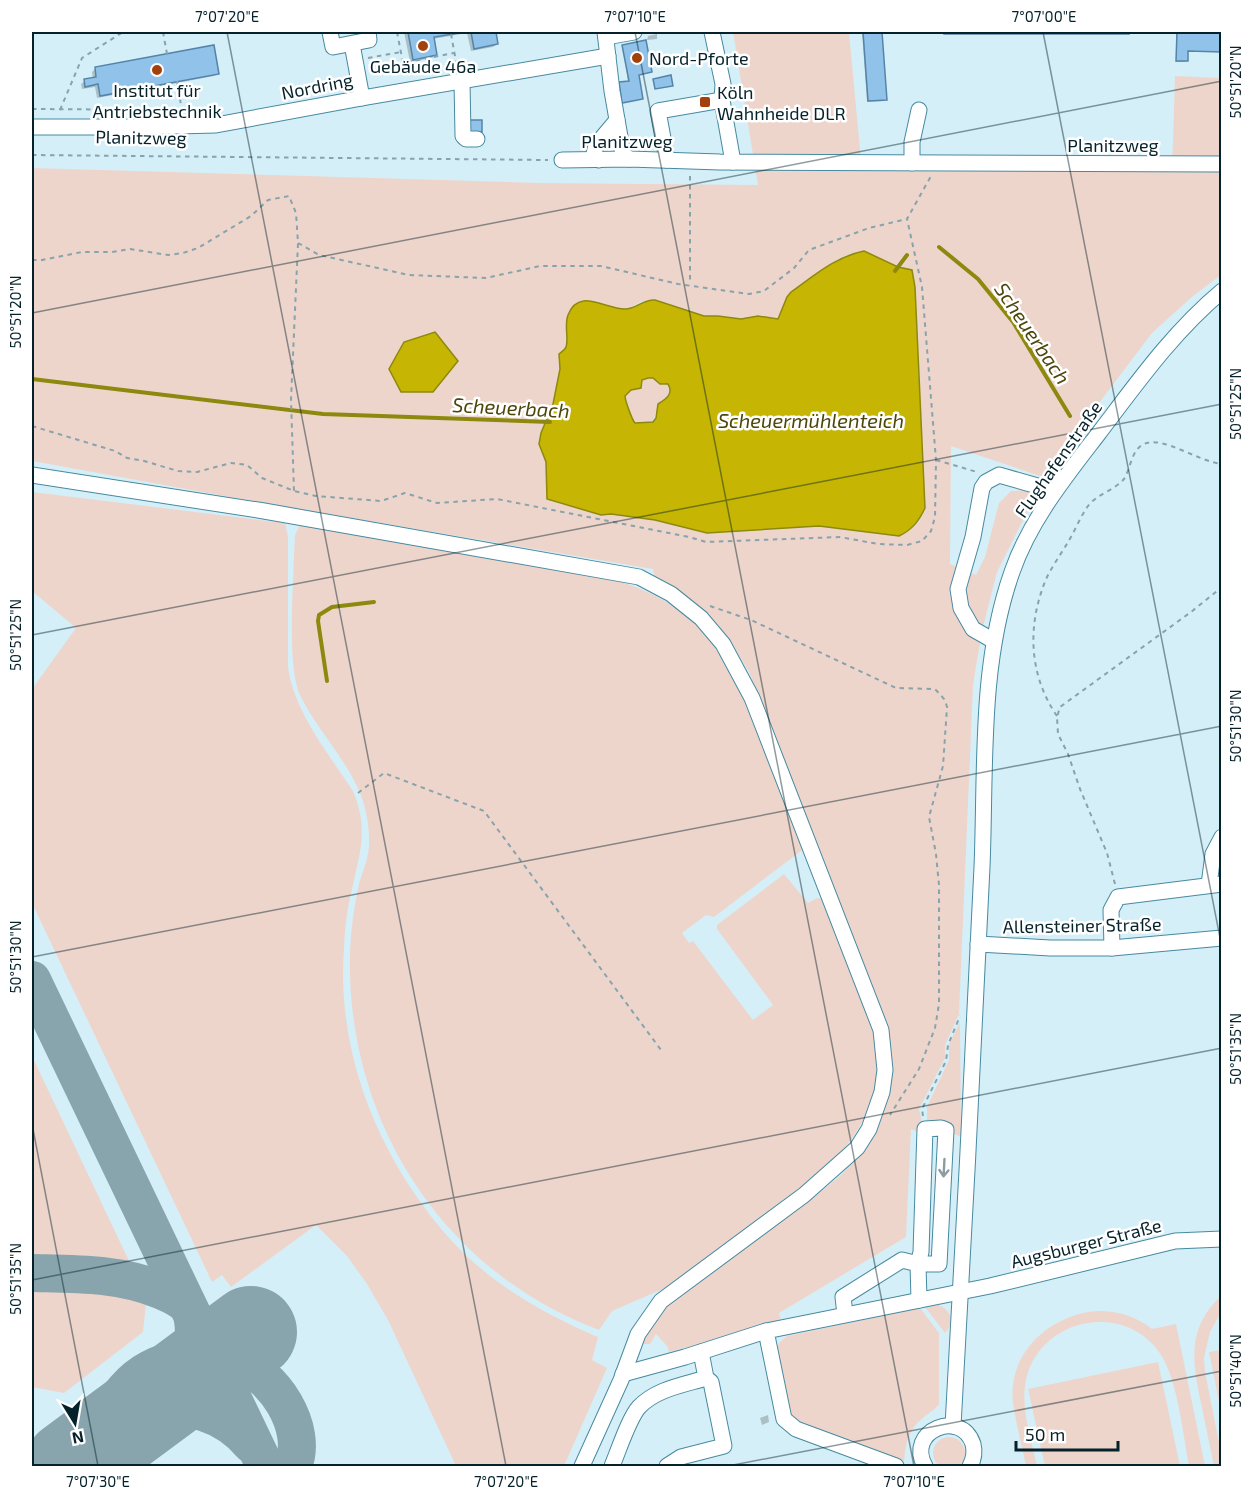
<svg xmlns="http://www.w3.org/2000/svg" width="1253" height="1498" font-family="'Exo 2',sans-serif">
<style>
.green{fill:#eed5cc;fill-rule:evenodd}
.water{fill:#c6b502;stroke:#8c890e;stroke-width:1.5;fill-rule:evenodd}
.shadow{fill:#0003}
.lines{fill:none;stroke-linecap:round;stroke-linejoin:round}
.stream{stroke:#8c890e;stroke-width:4}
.taxiway{stroke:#88a4ac;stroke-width:38}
.runway{stroke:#88a4ac;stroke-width:92}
.building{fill:#91c3ea;stroke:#5484a8;stroke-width:1.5}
.minor-casing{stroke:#468aa0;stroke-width:17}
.path{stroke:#87a3ac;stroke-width:2;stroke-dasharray:4.5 4.5;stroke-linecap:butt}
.minor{stroke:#fff;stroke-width:15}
.oneway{stroke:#8e9ca0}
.ticks{fill:none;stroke:#05222b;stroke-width:1.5;stroke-opacity:0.45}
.poi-dot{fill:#a4400c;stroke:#fff;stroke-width:2}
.labels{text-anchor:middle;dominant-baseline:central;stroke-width:5;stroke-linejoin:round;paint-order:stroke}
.poi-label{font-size:18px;fill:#05222b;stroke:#fff;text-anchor:start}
.street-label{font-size:18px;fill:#05222b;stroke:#fff}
.water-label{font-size:20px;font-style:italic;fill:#4d460a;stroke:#fff}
.neatline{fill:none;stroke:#05222b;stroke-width:2}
.ticks-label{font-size:15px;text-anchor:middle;fill:#05222b}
</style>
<rect width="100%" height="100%" fill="#d5eff8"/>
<g class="green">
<path d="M733,32H849L862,171L1172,172L1175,76L1221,78V275L1193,296L1152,333L1043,477L951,446L950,564L976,575L985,557L999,503L1011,491L1038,490L997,572L983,627L976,666L973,686L959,1014L945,1045V1058L919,1109L923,1126L922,1134L911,1129L906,1237L779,1313L781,1322L669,1352L667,1346L656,1334L650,1344H640L665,1307L823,1190L841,1175L864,1149L891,1058L887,1031L872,987L749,672L729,639L655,579L653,569L268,504L32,461V168L540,183L758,185ZM864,251L898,267L912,270L915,287L925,508L919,521L908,531L819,526L707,533L655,520L611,514L601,515L547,499L546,462L541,433L553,404L560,369L559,357L566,347L567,315L602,303L616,308L628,309L640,302L655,300L704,316H718L741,319L758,316L779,319L791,292L836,260L850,254Z"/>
<path d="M648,378H653L663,385L668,384L670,386V394L656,412L653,422L635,423L632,419L625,396L631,390L641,387L642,380Z"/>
<path d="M32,492L285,523L288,537V667C294,712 329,754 353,791C369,830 360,851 352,889C347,908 345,928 344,948C336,1055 380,1161 451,1240C491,1284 544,1314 598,1337L592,1360L607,1368L564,1466H456L388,1320L367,1284L347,1256L316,1225L231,1287L222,1275L212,1282L32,903V689L76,628L32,591Z"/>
<path d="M300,525L600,575C664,593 705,619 736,679C746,698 753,719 760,738C775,775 790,811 805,848L714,917L706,915L682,933L689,943L693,941L753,1020L773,1005L717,929V925L784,874L808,903L817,898L825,899C835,927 846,954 856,981C863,1001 873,1021 876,1042C884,1093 861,1135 826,1169L665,1288L612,1311L599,1330C441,1271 345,1118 350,951C351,929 354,906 359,884C363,870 370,855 369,840C369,831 368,821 366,813C359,772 318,733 300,695C287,665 293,591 294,556L295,535Z"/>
<path d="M960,1022L961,1137L927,1122V1107L949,1060V1044Z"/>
<path d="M32,1056L130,1263L119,1260L32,1256Z"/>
<path d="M32,1287C69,1289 112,1285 146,1303L143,1332L64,1393L32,1387Z"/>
<path d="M1221,1296V1312L1210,1332L1204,1358L1205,1372L1221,1453V1466H1214C1210,1447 1206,1427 1202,1408C1193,1365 1185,1329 1221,1296Z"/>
<path d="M938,1305C952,1310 955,1323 945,1333L925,1307Z"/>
<path d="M920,1308L939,1333V1404C935,1410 930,1412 924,1417C908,1429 905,1445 904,1464L806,1429L789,1414L776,1350L779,1343L787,1336Z"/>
<path d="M1096,1311C1116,1310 1136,1316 1152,1329L1176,1324L1205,1466H1189C1183,1435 1178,1382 1161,1355C1127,1302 1044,1316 1027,1376C1019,1405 1031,1438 1037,1466H1026C1022,1446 1016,1424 1013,1403C1007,1353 1050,1315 1096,1311Z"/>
<path d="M1221,1350H1222L1221,1411L1209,1352Z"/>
<path d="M1158,1362L1180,1466H1045L1028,1389Z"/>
<circle cx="949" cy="1453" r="16"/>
</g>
<g class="water">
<path d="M864,251L898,267L912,270L915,287L925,508C919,521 912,530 899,536L819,526L707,533L655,520L611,514L601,515L547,499L546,462L539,444L541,433L553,404L560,369L559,354C561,352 565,350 566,347C569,339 564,325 568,315C579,287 604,309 625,309C636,309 643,299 655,300L704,316H718L741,319L758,316L778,319L787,297L791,292C815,275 835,257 864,251ZM648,378H653L660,384H668C674,394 666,399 658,404L656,418L653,422L635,423C632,420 625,400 625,396L631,390L641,388L642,380Z"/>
<path d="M435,332L458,361L433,392H401L389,369L404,342Z"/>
</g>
<g class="shadow">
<path d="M404,32H494L497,44L493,47L471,51L467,33L433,39L435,55L432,58L410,62Z"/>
<path d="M862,32H881L884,101L867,102Z"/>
<rect x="944" y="32" width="184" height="2"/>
<path d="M1176,32H1222V52H1187L1185,62H1176Z"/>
<path d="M657,34V39L647,40L648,36Z"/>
<path d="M623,46L650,72L637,75L642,99L621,103L618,85L628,82Z"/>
<path d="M95,69L218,73L214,76L97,98L95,87L82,89L81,84L85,81L93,79L92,72Z"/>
<path d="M768,1415L769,1422L762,1425L760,1418Z"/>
</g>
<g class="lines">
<g class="stream">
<path d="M939,247L978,279L1013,322L1070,416"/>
<path d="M895,271L907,255"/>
<path d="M32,379L323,414L550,422"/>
<path d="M327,681L318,621L319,615L332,607L374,602"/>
</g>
<g class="taxiway">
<path d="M32,980L265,1466"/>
<path d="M32,1273C75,1274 119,1273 160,1290C169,1294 181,1298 188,1307C196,1318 195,1344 190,1357C186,1371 174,1384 165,1396"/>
<path d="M123,1427C131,1423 140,1418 148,1414C185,1399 226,1415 251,1444"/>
<path d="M70,1466C81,1452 92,1437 102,1422C116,1401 127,1381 150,1369C173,1357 192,1357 217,1360C222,1360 229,1360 235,1362C273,1372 309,1428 293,1466"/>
</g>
<path class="runway" d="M70,1466L251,1332"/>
</g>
<g class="building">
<path d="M408,32H465L434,37L437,55L413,60Z"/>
<path d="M471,32H496L498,44L474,49Z"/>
<path d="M863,32H882L887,100L868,101Z"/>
<rect x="944" y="32" width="185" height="2"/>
<path d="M1177,32H1222V52L1188,51V61H1176Z"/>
<path d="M646,40L652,72L639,75L643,99L622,103L619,82L629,81L622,45Z"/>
<path d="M214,45L219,74L100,96L98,84L85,87L84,79L96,77L95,67Z"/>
<path d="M671,75L673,86L655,89L653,79Z"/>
<rect x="470" y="120" width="12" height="12"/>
</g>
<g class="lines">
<defs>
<g id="minor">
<path d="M330,32L333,47L369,40L368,32"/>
<path d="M605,32L612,91L623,154L629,159"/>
<path d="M712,32L723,84L722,100"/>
<path d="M606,37L634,32"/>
<path d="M352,44L362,98"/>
<path d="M462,81L463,136L466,139H477"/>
<path d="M32,127H137L216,125L362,98L608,56"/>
<path d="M562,160L629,159L720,162L1222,164"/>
<path d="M599,160L594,154L596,145L617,120"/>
<path d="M667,160L658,111L722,100L733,162"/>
<path d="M912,163V142L919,110"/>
<path d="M32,475L264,511L639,577L671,594L701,618L723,644L752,698L881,1030L885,1070L882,1092L869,1129L857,1148L804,1195L661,1301L638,1334L621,1380L582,1466"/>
<path d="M994,641L973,629L961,608L958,589L973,537L982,488L986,482L999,475L1055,491"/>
<path d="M1209,885L1213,854L1222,837"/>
<path d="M978,944L1050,948H1112L1222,938"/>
<path d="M1112,948L1111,910L1118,897L1222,884"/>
<path d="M845,1314L843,1297L902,1260L918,1264H939L946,1130L941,1128L925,1129L921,1252L918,1264L919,1300"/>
<path d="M623,1374L685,1357L766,1331"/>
<path d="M953,1426C964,1240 973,1053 982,867C986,770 979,665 1012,572C1030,520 1066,476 1099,433C1137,383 1173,332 1222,291"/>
<path d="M612,1466C618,1452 629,1418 639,1407C656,1389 683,1385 706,1378"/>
<path d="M667,1466L681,1457L724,1446L711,1382L706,1378L701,1352"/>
<path d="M896,1466L796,1429L784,1419L766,1331L990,1286L1175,1241L1222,1239"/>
<path d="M925,1466C905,1431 961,1408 973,1444C975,1452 974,1459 970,1466"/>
</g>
</defs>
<use href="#minor" class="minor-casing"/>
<g class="path">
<path d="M163,32L167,54"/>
<path d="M397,32L403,63L454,53"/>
<path d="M451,34L457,67"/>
<path d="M368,58L401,52"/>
<path d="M177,81L182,111"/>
<path d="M32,109L181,110"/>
<path d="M60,110L82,58L123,32"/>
<path d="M32,155L548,160"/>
<path d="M690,176V284"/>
<path d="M298,243L319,255L409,275L486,278L540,266H601L678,284L749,294L764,291L794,268L809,250L869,228L907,219"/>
<path d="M32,260H42L82,252H112L130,249L168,255L183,253L198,248L251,216L268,200L289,196L296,213L298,243L291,400L294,491"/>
<path d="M32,426L115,451L127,458L144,461L178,471L197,472L231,463L247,465L262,478L294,491L316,496L381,501L405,493L437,503L497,499L689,537L706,542L840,537L878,544L907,545L922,541L931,531L935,517L936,460L922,287L907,219L931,176"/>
<path d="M936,460L977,472"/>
<path d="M710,606L751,620L896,688L935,689L945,700L947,707L943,766L929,817L936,854L939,885V1004L935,1028L919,1069L890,1115"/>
<path d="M1057,716C1028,674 1027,623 1047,577C1053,565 1061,554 1068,542C1075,531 1080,517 1088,506C1097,494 1115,490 1124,479C1131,468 1131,450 1144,444C1162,435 1199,462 1222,464"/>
<path d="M358,793L384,773L484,811L661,1050"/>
<path d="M1115,884L1107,853L1080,789L1068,754L1058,734L1057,717L1060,707L1191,612L1222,587"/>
<path d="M923,1116L922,1109L946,1061L948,1045L960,1016"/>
</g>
<use href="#minor" class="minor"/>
</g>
<defs><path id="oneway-shaft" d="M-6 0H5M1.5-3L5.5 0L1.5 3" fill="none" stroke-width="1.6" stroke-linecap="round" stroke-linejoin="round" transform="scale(1.5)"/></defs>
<use class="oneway" href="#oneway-shaft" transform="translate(944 1168) rotate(93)"/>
<path class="ticks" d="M227,32L506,1466M635,32L914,1466M1043,32L1222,948M32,313L1222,81M32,635L1222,404M32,957L1222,726M32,1124L98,1466M32,1280L1222,1048M728,1466L1222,1371"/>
<g class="poi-dot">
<circle cx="423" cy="46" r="6"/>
<circle cx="637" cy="58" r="6"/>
<circle cx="157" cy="70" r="6"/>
<rect x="699" y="96" width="12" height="12" rx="3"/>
</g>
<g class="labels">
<g class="poi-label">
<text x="649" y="58">Nord-Pforte</text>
<text x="423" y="66" text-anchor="middle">Gebäude 46a</text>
<text x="157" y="90" text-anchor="middle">Institut für<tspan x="157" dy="21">Antriebstechnik</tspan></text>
<text x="717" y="92">Köln<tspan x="717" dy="21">Wahnheide DLR</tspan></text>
</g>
<g class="street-label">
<text transform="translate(317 86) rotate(-11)">Nordring</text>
<text transform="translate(141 137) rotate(1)">Planitzweg</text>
<text x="627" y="141">Planitzweg</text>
<text x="1113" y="145">Planitzweg</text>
<text transform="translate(1058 459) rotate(-55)">Flughafenstraße</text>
<text transform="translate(1082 925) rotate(-1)">Allensteiner Straße</text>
<text transform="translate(1086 1243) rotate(-14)">Augsburger Straße</text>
</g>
<g class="water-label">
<text transform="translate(1033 333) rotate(56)">Scheuerbach</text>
<text transform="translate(511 407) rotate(3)">Scheuerbach</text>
<text x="811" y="420">Scheuermühlenteich</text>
</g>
</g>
<rect width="1253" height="1498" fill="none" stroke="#ffffff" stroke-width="66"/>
<g transform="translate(75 1423) rotate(169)" stroke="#ffffff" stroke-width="4.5" paint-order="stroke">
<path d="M0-4.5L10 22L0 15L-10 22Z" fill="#05222b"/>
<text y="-9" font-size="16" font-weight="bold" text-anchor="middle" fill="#05222b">N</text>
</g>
<path d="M1016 1441v9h102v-9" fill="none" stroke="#05222b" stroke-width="3"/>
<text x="1025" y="1441" font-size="18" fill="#05222b" stroke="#ffffff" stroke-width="4.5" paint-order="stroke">50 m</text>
<rect x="33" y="33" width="1187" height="1432" class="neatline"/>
<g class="ticks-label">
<text x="227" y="22">7°07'20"E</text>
<text x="635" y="22">7°07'10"E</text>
<text x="1044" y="22">7°07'00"E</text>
<text transform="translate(1236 82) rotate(-90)" y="5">50°51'20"N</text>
<text transform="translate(16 312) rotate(-90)" y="5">50°51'20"N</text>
<text transform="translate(1236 404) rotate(-90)" y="5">50°51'25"N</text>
<text transform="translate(16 635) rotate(-90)" y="5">50°51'25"N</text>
<text transform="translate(1236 726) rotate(-90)" y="5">50°51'30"N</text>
<text transform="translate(16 957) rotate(-90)" y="5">50°51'30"N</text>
<text transform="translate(1236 1049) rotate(-90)" y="5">50°51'35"N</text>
<text transform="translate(16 1279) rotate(-90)" y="5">50°51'35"N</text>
<text transform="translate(1236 1371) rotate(-90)" y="5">50°51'40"N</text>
<text x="98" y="1487">7°07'30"E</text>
<text x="506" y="1487">7°07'20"E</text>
<text x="914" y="1487">7°07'10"E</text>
</g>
</svg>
